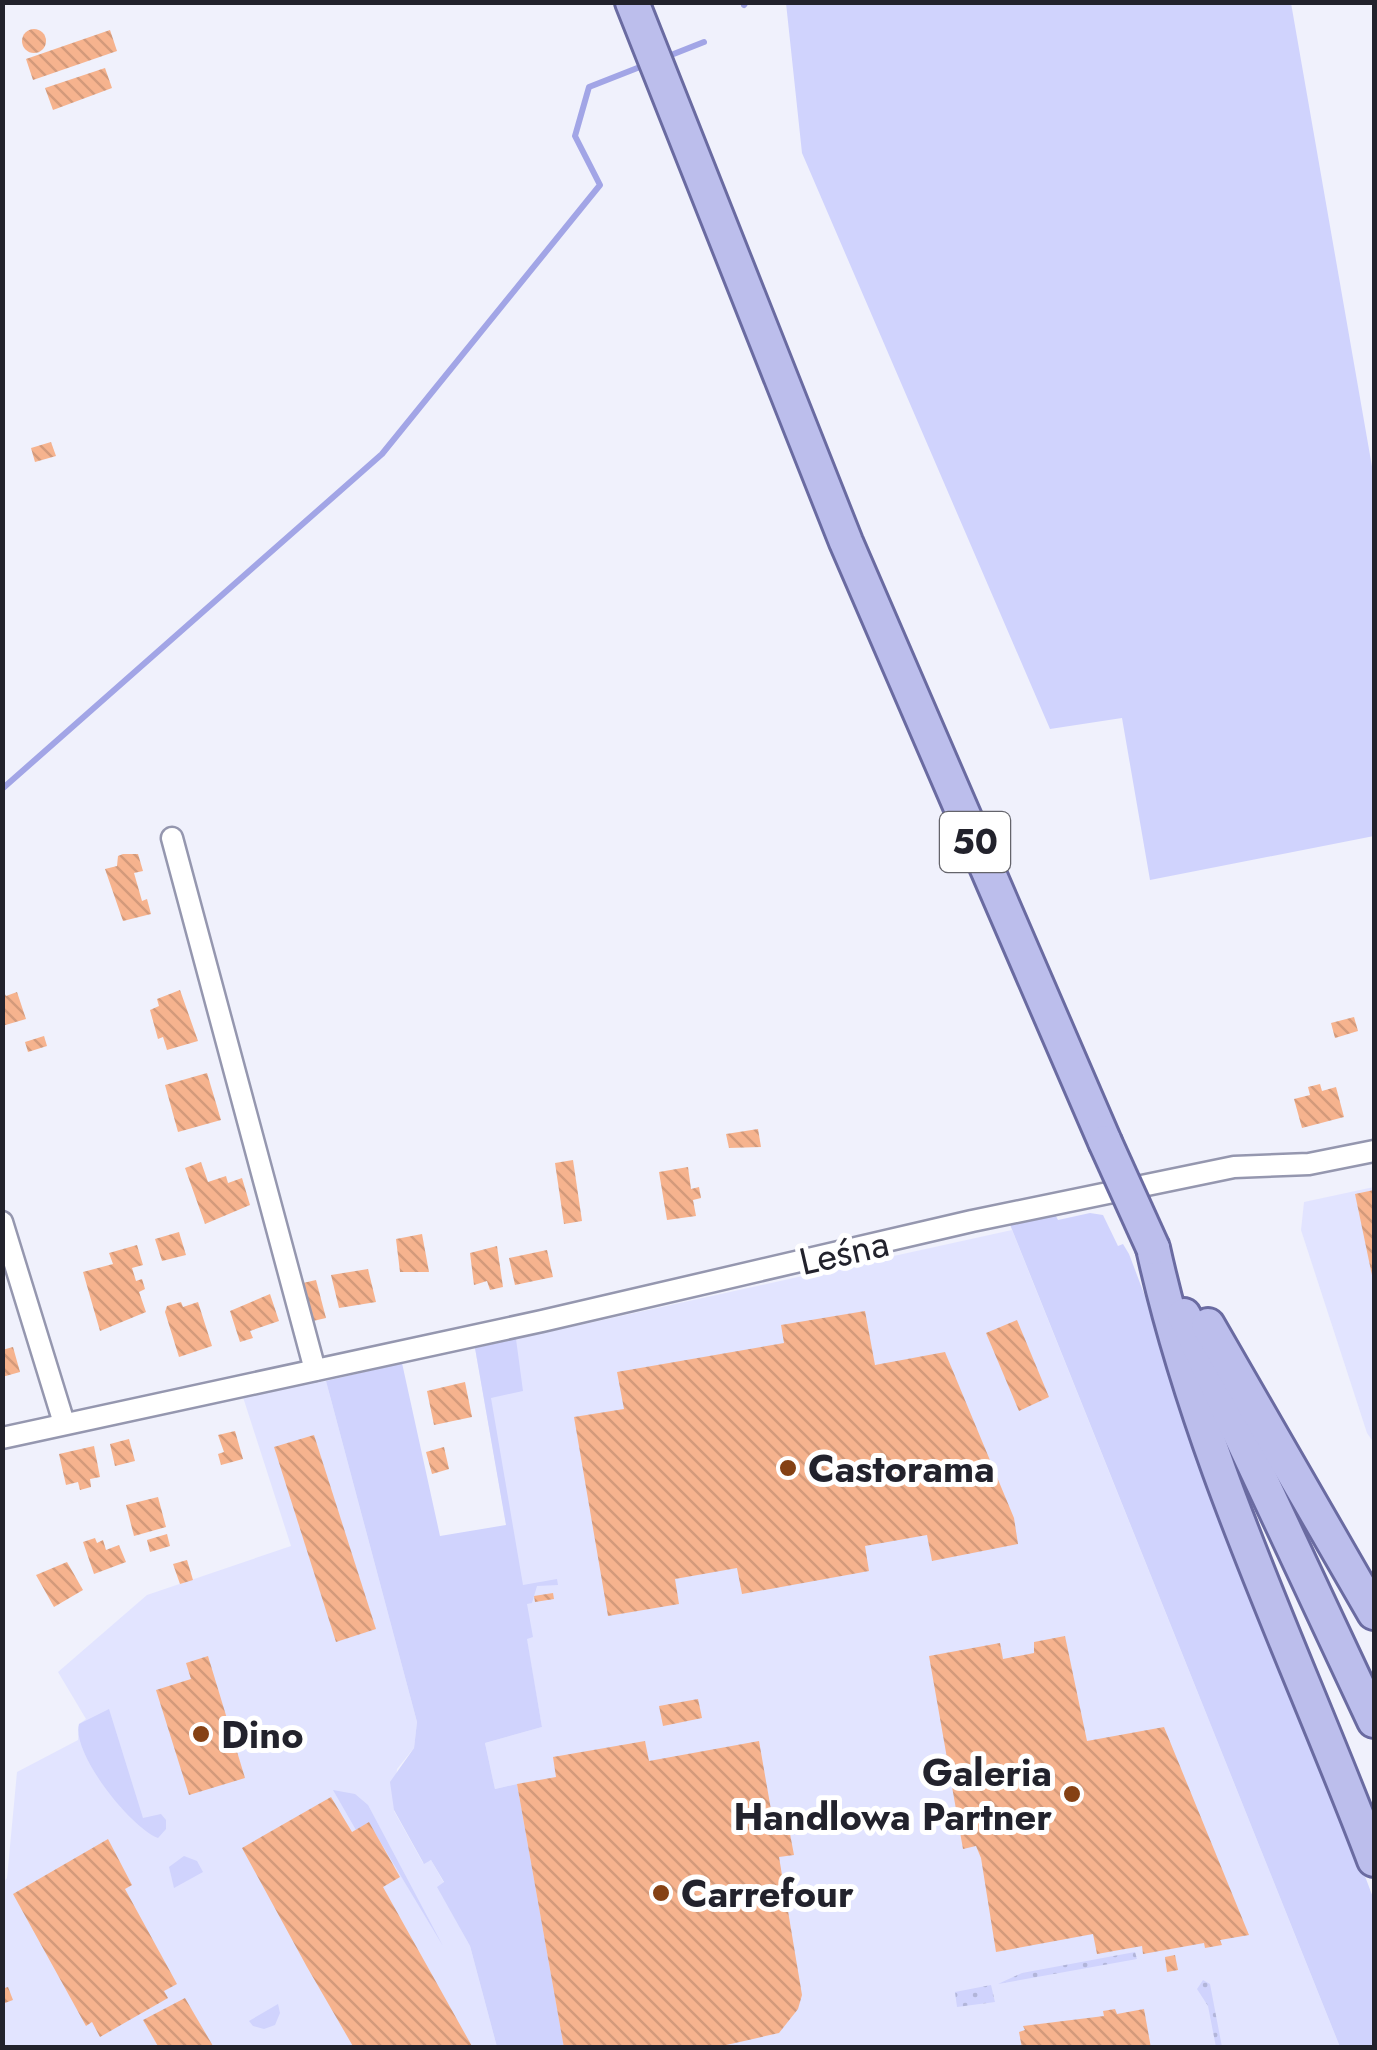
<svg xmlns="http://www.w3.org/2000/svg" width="1377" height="2050" font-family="Jost,sans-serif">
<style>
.built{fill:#e2e4ff}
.grass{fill:#d0d3fd}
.garden{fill:url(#garden-dots)}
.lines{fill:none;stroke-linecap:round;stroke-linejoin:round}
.stream{stroke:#a2a5e6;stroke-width:6}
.building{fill:url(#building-back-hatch)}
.street-casing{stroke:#9597af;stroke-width:25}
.primary-casing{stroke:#6a6ba1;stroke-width:38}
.street{stroke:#fff;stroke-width:20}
.primary{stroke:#bcbeec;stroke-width:32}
.primary-bridge-casing{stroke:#6a6ba1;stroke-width:38;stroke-linecap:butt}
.primary-bridge{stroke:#bcbeec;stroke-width:32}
.poi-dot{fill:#854114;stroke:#fff;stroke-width:4}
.labels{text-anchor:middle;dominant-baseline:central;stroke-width:10;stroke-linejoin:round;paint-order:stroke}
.shield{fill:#fff;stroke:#64646b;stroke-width:2.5}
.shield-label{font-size:35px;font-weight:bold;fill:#22222c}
.street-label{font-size:38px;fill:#22222c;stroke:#fff}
.poi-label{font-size:38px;font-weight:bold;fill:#22222c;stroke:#fff;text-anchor:start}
</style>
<defs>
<pattern id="garden-dots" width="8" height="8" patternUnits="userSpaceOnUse" patternTransform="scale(2.5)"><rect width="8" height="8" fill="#d0d3fd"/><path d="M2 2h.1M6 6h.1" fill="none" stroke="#b2b5d9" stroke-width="1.8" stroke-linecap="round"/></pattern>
<pattern id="building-back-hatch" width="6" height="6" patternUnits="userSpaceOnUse" patternTransform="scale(2.5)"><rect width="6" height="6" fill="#f6b38e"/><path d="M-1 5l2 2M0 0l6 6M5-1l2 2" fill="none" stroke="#d39a7b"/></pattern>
</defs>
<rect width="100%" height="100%" fill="#f0f1fc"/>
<g class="built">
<path d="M1374,1187V1443L1367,1433L1301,1230L1304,1202Z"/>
<path d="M1012,1230L1340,2047H564L516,1784L495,1789L485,1743L542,1727L475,1348Z"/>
<path d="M326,1381L417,1722L414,1748L397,1769L394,1811L423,1863L431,1860L444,1883L438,1887L470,1946L497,2047L3,2048L2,1884L7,1878L17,1772L78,1740L79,1724L86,1719L58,1672L147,1595L291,1546L242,1394Z"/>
</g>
<g class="grass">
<path d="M786,3H1291L1374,478V836L1150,880L1122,718L1050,729L802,153Z"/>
<path d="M1090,1213L1103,1215L1118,1246L1123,1244L1129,1254L1374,1900V2047H1340L1009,1222L1055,1214L1058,1220Z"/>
<path d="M516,1339L523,1391L491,1398L523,1585L557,1579L558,1585L537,1586L532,1603L527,1604L533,1637L527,1639L542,1727L485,1743L495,1789L517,1784L564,2047H497L470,1946L437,1887L444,1882L431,1860L424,1864L394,1810L390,1782L414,1748L417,1722L326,1381L402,1363L440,1536L506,1525L475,1348Z"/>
<path d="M109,1709L143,1818L161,1814L166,1820V1829L158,1838C131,1828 71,1753 79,1724Z"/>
<path d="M333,1790L355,1794L368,1805L443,1946L369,1823L356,1830Z"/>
<path d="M184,1856L197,1861L203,1872L174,1888L169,1867Z"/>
<path d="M278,2004L280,2013L275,2025L264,2029L253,2026L249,2021Z"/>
</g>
<g class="garden">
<path d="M1135,1952L1137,1959L998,1984L1022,1973Z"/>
<path d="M1203,1980L1210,1984L1222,2047H1216L1208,2006L1197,1989Z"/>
<path d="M991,1985L995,2002L957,2007L955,1992Z"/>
</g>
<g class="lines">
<g class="stream">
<path d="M744,5L746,2"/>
<path d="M666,57L704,42"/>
<path d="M2,789L382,454L600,185L575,136L589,87L645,65"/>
</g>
</g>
<g class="building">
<circle cx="34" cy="41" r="12"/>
<path d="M110,30L117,51L33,80L26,59Z"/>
<path d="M105,68L112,88L53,110L45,88Z"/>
<path d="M51,442L56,456L35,462L31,448Z"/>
<path d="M123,854H138L143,871L134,873L142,901L147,899L151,914L123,921L105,869L117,866L118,856Z"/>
<path d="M2,989L6,996L17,992L26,1019L2,1026Z"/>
<path d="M180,990L198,1041L167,1050L163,1037L158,1039L150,1010L159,1006L157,999Z"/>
<path d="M1354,1017L1358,1031L1335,1038L1331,1023Z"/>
<path d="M44,1036L47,1046L28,1052L25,1042Z"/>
<path d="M207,1073L221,1120L178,1132L165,1085Z"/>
<path d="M1320,1084L1322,1091L1336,1087L1344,1117L1302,1128L1294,1099L1310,1095L1308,1087Z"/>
<path d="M758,1129L761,1147L729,1148L726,1134Z"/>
<path d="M573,1160L582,1221L564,1224L555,1163Z"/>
<path d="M201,1162L208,1182L226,1176L228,1183L242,1178L250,1205L205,1224L185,1168Z"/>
<path d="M688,1167L691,1189L699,1187L701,1198L693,1200L696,1216L667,1220L659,1172Z"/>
<path d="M1374,1190V1279L1373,1280L1355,1194Z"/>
<path d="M179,1232L186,1255L162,1261L155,1239Z"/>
<path d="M422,1234L429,1272H400L396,1239Z"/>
<path d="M137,1245L143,1265L132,1268L136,1281L142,1279L145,1289L139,1292L146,1312L100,1331L83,1272L113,1264L109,1253Z"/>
<path d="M497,1246L503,1287L490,1290L487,1281L474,1285L470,1253Z"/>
<path d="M547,1250L553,1277L515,1285L509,1258Z"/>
<path d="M368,1269L376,1302L339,1308L331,1275Z"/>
<path d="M316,1280L326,1318L313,1321L303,1283Z"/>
<path d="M270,1294L279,1321L250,1331L253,1338L240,1342L230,1311Z"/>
<path d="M181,1302L183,1307L198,1302L212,1346L179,1357L165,1312L167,1306Z"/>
<path d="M865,1311L875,1365L945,1352L1014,1518L1018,1544L932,1561L927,1535L865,1546L869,1571L742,1594L737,1568L675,1579L679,1604L608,1616L574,1417L624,1409L617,1372L784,1343L781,1325Z"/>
<path d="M1017,1320L1049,1397L1019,1411L986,1333Z"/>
<path d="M13,1347L20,1372L2,1377V1350Z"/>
<path d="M465,1382L472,1417L434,1425L427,1391Z"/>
<path d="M235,1431L243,1459L221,1465L218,1454L224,1452L218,1435Z"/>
<path d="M314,1435L376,1629L336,1642L274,1447Z"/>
<path d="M129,1439L135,1461L115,1466L110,1444Z"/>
<path d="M94,1446L100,1477L90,1479L91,1487L80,1490L78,1482L66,1485L59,1454Z"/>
<path d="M444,1447L449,1469L432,1474L426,1452Z"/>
<path d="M158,1497L166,1527L134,1536L126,1505Z"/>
<path d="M167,1534L170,1546L150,1552L147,1540Z"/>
<path d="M95,1538L97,1543L103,1540L106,1550L119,1545L126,1562L94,1574L83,1542Z"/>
<path d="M187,1560L193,1580L180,1584L173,1564Z"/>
<path d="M67,1562L83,1590L54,1607L36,1575Z"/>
<path d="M553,1593L554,1599L535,1602L534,1596Z"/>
<path d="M1065,1636L1087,1741L1164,1727L1249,1935L1220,1940L1222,1945L1205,1948L1204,1943L1143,1954L1142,1946L1097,1954L1093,1934L996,1952L981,1858L976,1846L963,1849L929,1656L1000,1643L1003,1659L1034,1653V1642Z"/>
<path d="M208,1656L245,1778L189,1795L156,1690L191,1679L186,1663Z"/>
<path d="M698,1699L702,1718L663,1726L659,1706Z"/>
<path d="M645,1741L649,1761L759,1741L773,1821L787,1818L794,1855L779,1857L802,1995L798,2009L779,2033L713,2048H564L517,1784L556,1777L553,1757Z"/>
<path d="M331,1797L352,1832L369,1822L400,1877L383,1887L473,2048H354L307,1967L242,1848Z"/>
<path d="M108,1839L132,1885L125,1889L177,1984L164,1991L168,1998L100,2037L92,2022L86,2026L13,1894Z"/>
<path d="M1175,1955L1178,1970L1167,1972L1165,1957Z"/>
<path d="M8,1987L13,2000L2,2004V1989Z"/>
<path d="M185,1998L213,2046V2048H159L143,2020Z"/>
<path d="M1115,2009L1117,2014L1144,2009L1151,2048H1022L1019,2032L1025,2030L1023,2026L1104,2016L1103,2011Z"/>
</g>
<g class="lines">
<defs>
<g id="street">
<path d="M172,838L315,1370"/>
<path d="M2,1222L64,1423"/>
<path d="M2,1438L542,1321L972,1221L1234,1167L1309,1164L1374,1151"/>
</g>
<g id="primary">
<path d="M632,2L846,542L1105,1142"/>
<path d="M1153,1248C1200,1461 1297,1657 1374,1860"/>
<path d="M1184,1315L1374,1721"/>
<path d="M1208,1325L1374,1613"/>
</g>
</defs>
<use href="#street" class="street-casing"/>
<use href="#primary" class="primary-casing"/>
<use href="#street" class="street"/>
<use href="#primary" class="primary"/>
<defs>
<path id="primary-bridge" d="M1105,1142L1153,1248"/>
</defs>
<use href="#primary-bridge" class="primary-bridge-casing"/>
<use href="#primary-bridge" class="primary-bridge"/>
</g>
<g class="poi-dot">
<circle cx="788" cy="1468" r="10"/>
<circle cx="201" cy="1734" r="10"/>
<circle cx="1072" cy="1794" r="10"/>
<circle cx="661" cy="1893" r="10"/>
</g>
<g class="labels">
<rect class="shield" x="940" y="812" width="70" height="60" rx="8"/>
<g class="shield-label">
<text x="975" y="842">50</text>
</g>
<g class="street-label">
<text transform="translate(844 1252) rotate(-13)">Leśna</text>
</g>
<g class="poi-label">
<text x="808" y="1468">Castorama</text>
<text x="221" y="1734">Dino</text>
<text x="1052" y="1772" text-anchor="end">Galeria<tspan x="1052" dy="44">Handlowa Partner</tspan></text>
<text x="681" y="1893">Carrefour</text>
</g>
</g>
<rect width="1377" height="2050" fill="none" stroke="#22222c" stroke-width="10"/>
</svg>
